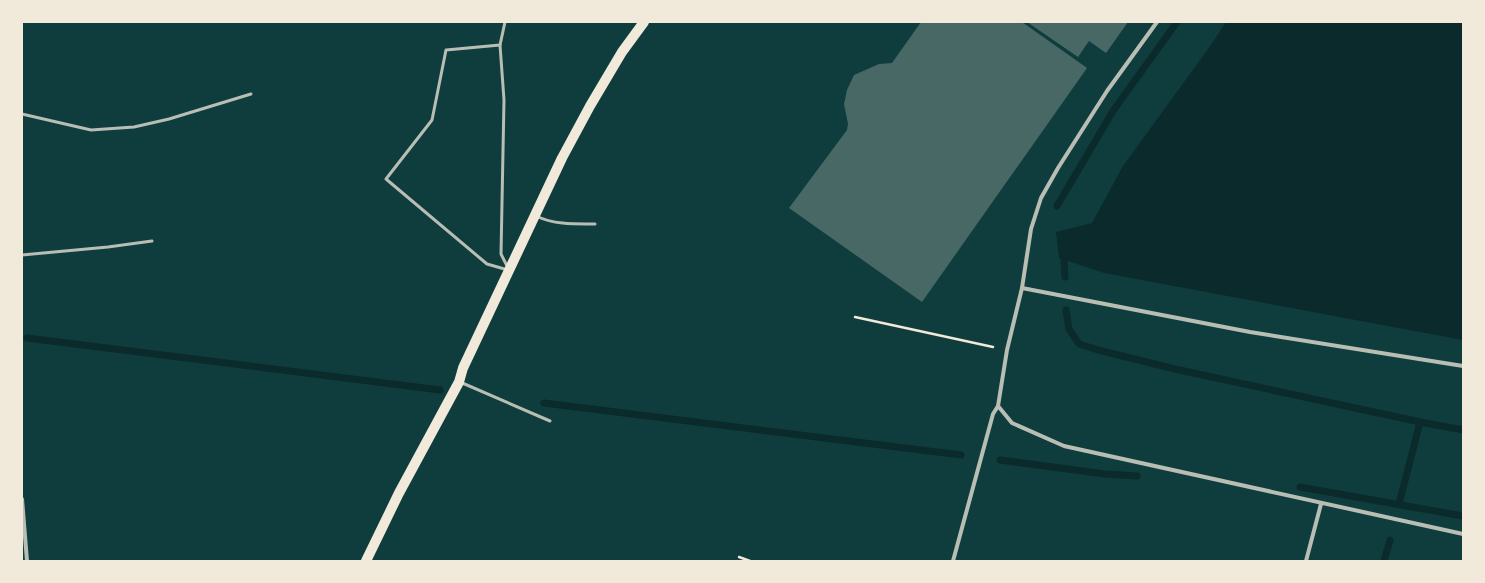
<svg xmlns="http://www.w3.org/2000/svg" width="1485" height="583" font-family="'Roboto Condensed',sans-serif">
<style>
.water{fill:#0a2a2b}
.lines{fill:none;stroke-linecap:round;stroke-linejoin:round}
.stream{stroke:#0a2a2b;stroke-width:7}
.building{fill:#486865}
.path{stroke:#f1e9da;stroke-width:2.5}
.service{stroke:#b8beb3;stroke-width:3}
.minor{stroke:#b8beb3;stroke-width:4}
.primary{stroke:#f1e9da;stroke-width:10}
</style>
<rect width="100%" height="100%" fill="#0f3d3e"/>
<path class="water" d="M1226,22H1463V340L1104,273L1059,258L1056,232L1092,223L1123,166L1211,45Z"/>
<g class="lines">
<g class="stream">
<path d="M1057,206L1113,111L1177,22"/>
<path d="M1064,260L1065,277"/>
<path d="M1066,310L1069,329L1079,344L1098,350L1175,369L1420,422L1463,430"/>
<path d="M27,338L440,390"/>
<path d="M544,403L961,455"/>
<path d="M1000,460L1105,474L1137,476"/>
<path d="M1300,487L1463,516"/>
<path d="M1399,504L1420,422"/>
<path d="M1384,561L1390,540"/>
</g>
</g>
<g class="building">
<path d="M921,22H1022L1087,68L922,302L789,208L847,130L848,124L844,104L847,90L854,75L879,64L892,63Z"/>
<path d="M1027,22H1128L1106,53L1089,41L1078,57Z"/>
</g>
<g class="lines">
<g class="path">
<path d="M855,317L993,347"/>
<path d="M739,557L750,561"/>
</g>
<g class="service">
<path d="M505,22L500,45L504,100L501,254L508,268"/>
<path d="M500,45L446,50L432,120L386,179L487,264L508,270"/>
<path d="M22,114L91,130L134,127L169,119L251,94"/>
<path d="M536,216C555,225 575,224 595,224"/>
<path d="M22,255L108,247L152,241"/>
<path d="M460,382L550,421"/>
</g>
<g class="minor">
<path d="M1022,288L1250,332L1463,366"/>
<path d="M998,406L1012,423L1064,446L1463,534"/>
<path d="M22,499L27,561"/>
<path d="M953,561L993,414L998,406L1007,350L1022,288L1031,229L1041,198L1058,168L1107,91L1157,22"/>
<path d="M1306,561L1321,504"/>
</g>
<path class="primary" d="M366,561L399,493L459,382L463,368L562,158L590,106L622,52L644,22"/>
</g>
<rect width="1485" height="583" fill="none" stroke="#f1e9da" stroke-width="46"/>
</svg>
